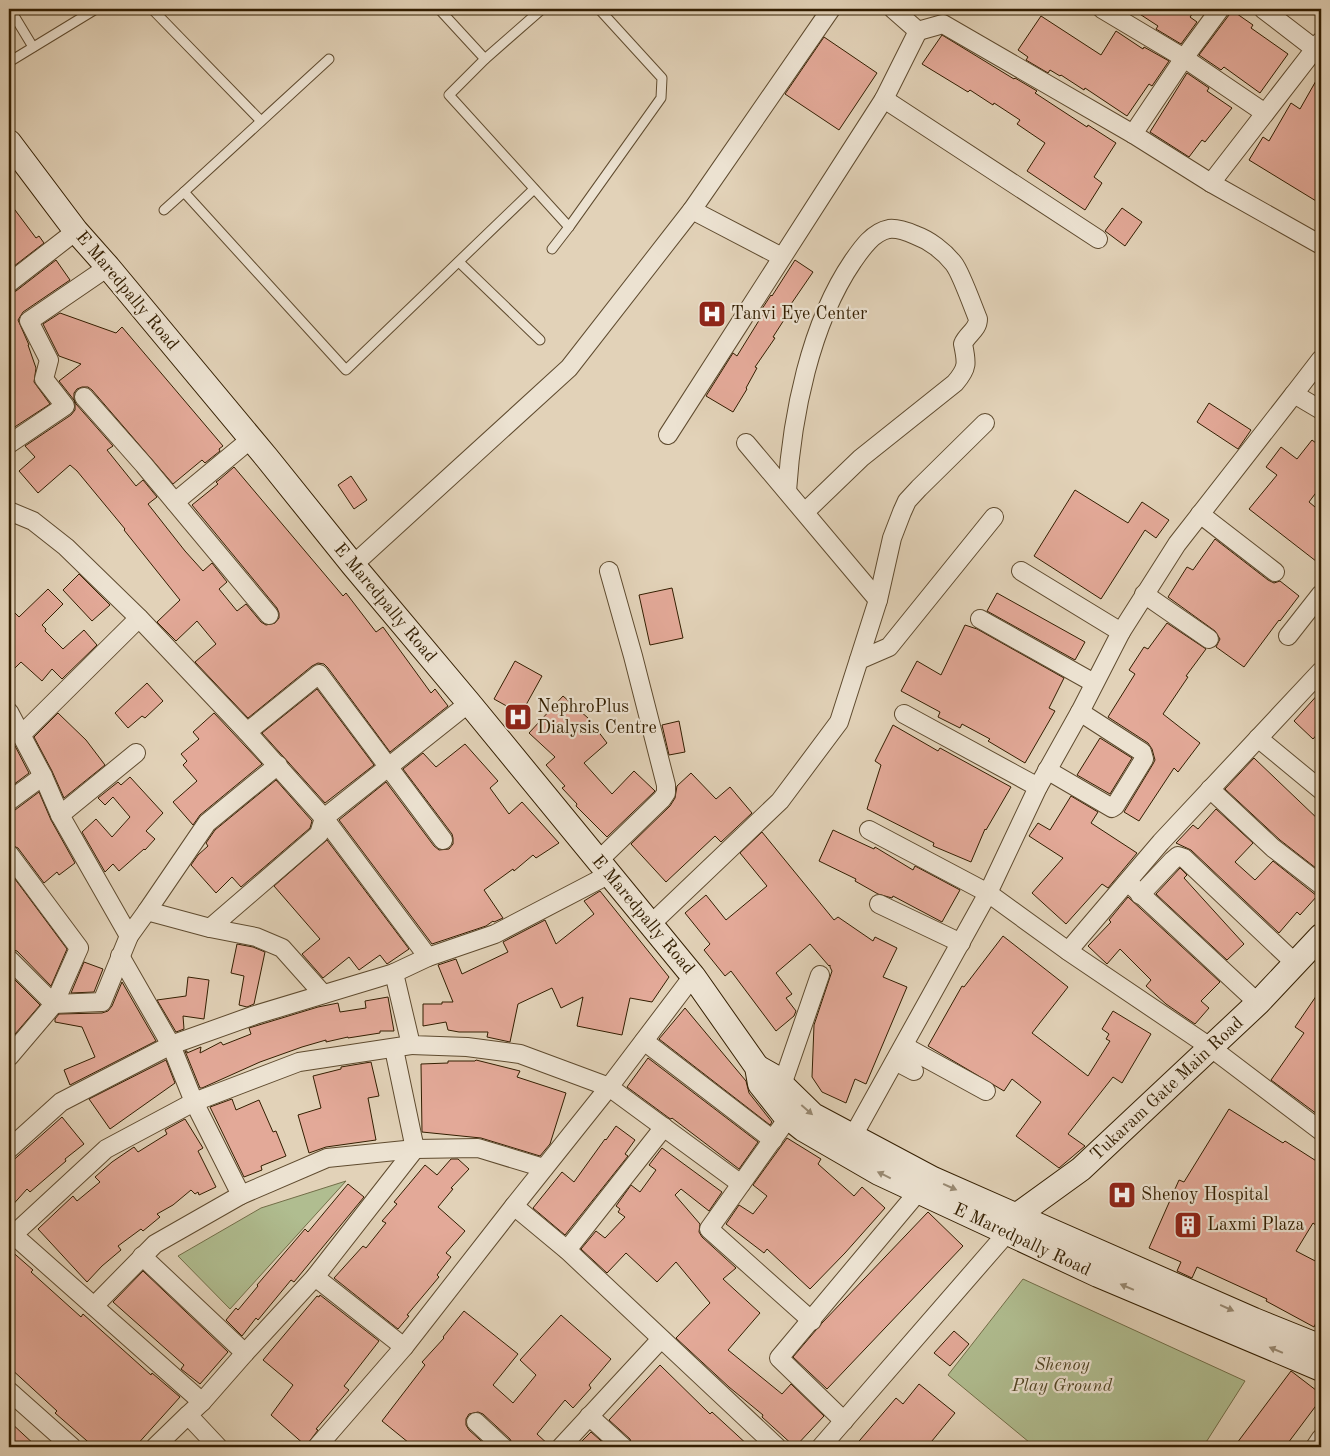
<svg xmlns="http://www.w3.org/2000/svg" width="1330" height="1456" font-family="'Old Standard TT',serif">
<style>
.green{fill:#b0bd90;stroke:#726e48}
.building{fill:#e3a998;stroke:#331e01}
.lines{fill:none;stroke-linecap:round;stroke-linejoin:round}
.lane-casing{stroke:#5f4b2f;stroke-width:11}
.street-casing{stroke:#5f4b2f;stroke-width:20}
.secondary-casing{stroke:#331e01;stroke-width:26}
.lane{stroke:#ece2d1;stroke-width:9}
.street{stroke:#ece2d1;stroke-width:18}
.secondary{stroke:#ece2d1;stroke-width:24}
.oneway{fill:#998a73}
.labels{text-anchor:middle;dominant-baseline:central;stroke-width:4.5;stroke-linejoin:round;paint-order:stroke}
.street-label{font-size:18px;fill:#331e01;stroke:#ece2d1}
.poi-label{font-size:18px;fill:#331e01;stroke:#ece2d1;text-anchor:start}
.park-label{font-size:18px;font-style:italic;fill:#524625;stroke:#ece2d1}
</style>
<rect width="100%" height="100%" fill="#e2d2b8"/>
<filter id="stains"><feTurbulence type="fractalNoise" baseFrequency=".004" numOctaves="4"/><feColorMatrix values="0 0 0 0 .2 0 0 0 0 .09 0 0 0 0 .02 0 0 0 .5 -.17"/></filter>
<radialGradient id="worn" r=".72"><stop offset=".6" stop-color="#630" stop-opacity="0"/><stop offset="1" stop-color="#630" stop-opacity=".3"/></radialGradient>
<g class="green">
<path d="M346,1181L230,1309L178,1256L261,1208Z"/>
<path d="M1023,1279L1245,1381L1203,1447H1035L948,1375Z"/>
</g>
<g class="building">
<path d="M1132,9H1196L1190,17L1197,22L1181,44L1156,29L1158,26Z"/>
<path d="M1230,9L1253,25L1251,28L1288,54L1260,93L1224,67L1221,70L1199,55L1229,15Z"/>
<path d="M1041,16L1101,55L1116,31L1143,49L1144,47L1169,61L1152,86L1149,84L1127,116L1085,88L1084,90L1061,75L1060,76L1050,70L1048,73L1026,60L1028,57L1018,50Z"/>
<path d="M942,35L1014,79L1015,78L1037,91L1035,93L1087,127L1088,125L1116,143L1094,177L1102,183L1085,210L1027,171L1045,143L1017,124L1020,120L994,103L993,105L970,90L968,92L922,64Z"/>
<path d="M824,37L877,73L839,130L785,94Z"/>
<path d="M1321,72V204L1249,160L1263,137L1269,141L1291,103L1300,109Z"/>
<path d="M1187,73L1209,88L1207,91L1232,108L1205,142L1202,140L1189,157L1150,132Z"/>
<path d="M9,202L36,238L39,236L44,243L9,270Z"/>
<path d="M1122,208L1142,222L1125,246L1105,231Z"/>
<path d="M56,260L70,280L23,312L18,320L29,345H28L36,368L34,382L50,404L10,430L9,428V293L16,291Z"/>
<path d="M795,260L813,272L789,307L791,309L773,337L775,338L755,367L757,368L746,388L747,389L733,412L706,396L733,353L737,356L763,314L760,312L771,295L772,296Z"/>
<path d="M60,313L116,333L122,327L223,446L219,449L220,451L205,463L202,460L173,484L92,390L88,387H82L77,389L74,393V399L76,404L113,446L107,450L136,486L143,480L157,497L148,504L185,551L203,571L212,563L227,582L219,589L237,611L246,604L261,622L266,625L275,623L279,618V613L277,608L192,505L218,484L216,482L219,480L234,467L343,596L346,593L376,632L383,627L431,693L435,689L448,706L390,752L328,668L324,664L318,663L312,666L248,718L195,662L216,644L197,621L176,641L157,622L180,600L124,530L125,529L77,471L70,465L38,493L19,471L35,457L25,446L71,415L75,410V404L74,400L59,381L81,364L59,356L43,324Z"/>
<path d="M1209,403L1251,430L1238,449L1197,422Z"/>
<path d="M1312,440L1321,447V486L1309,502L1321,512V565L1249,509L1277,475L1266,467L1281,447L1297,459Z"/>
<path d="M351,476L367,500L354,509L338,485Z"/>
<path d="M1075,490L1128,523L1142,502L1169,520L1156,538L1145,530L1101,599L1034,556Z"/>
<path d="M1215,539L1268,580L1274,583L1280,581L1299,596L1280,621L1279,620L1244,667L1216,647L1220,639L1215,631L1168,597L1187,567L1193,570Z"/>
<path d="M79,574L110,605L92,621L63,590Z"/>
<path d="M672,588L683,638L650,645L639,595Z"/>
<path d="M48,589L63,604L42,625L46,629L45,631L63,649L84,630L97,645L62,679L52,669L42,681L21,662L9,674V607L19,617Z"/>
<path d="M997,593L1085,642L1075,660L987,611Z"/>
<path d="M1167,623L1206,649L1186,676L1188,677L1163,714L1200,743L1178,772L1174,768L1139,821L1124,812L1153,764L1155,760L1152,749L1148,743L1108,717L1135,674L1129,670L1144,647L1148,649Z"/>
<path d="M965,625L977,629L1064,678L1049,708L1055,711L1025,763L988,741L990,739L962,724L960,728L938,717L940,712L901,691L917,661L941,675Z"/>
<path d="M515,661L542,676L521,714L494,699Z"/>
<path d="M147,683L163,701L145,718L142,716L128,728L115,713Z"/>
<path d="M317,689L374,765L325,803L262,733Z"/>
<path d="M1321,691V730L1313,739L1294,721Z"/>
<path d="M563,696L588,718L607,743L584,763L612,794L634,771L655,791L607,837L576,806L577,804L562,788L565,786L546,765L555,757L529,733Z"/>
<path d="M58,713L86,740L105,765L64,798L52,771L34,737Z"/>
<path d="M214,713L262,764L200,815L193,825L173,802L197,781L183,765L187,761L181,754L199,739L193,732Z"/>
<path d="M679,721L685,752L669,755L662,725Z"/>
<path d="M893,725L938,751L940,748L1011,787L986,830L985,829L971,862L933,846L934,843L867,809L881,765L875,761Z"/>
<path d="M1100,738L1132,758L1110,794L1077,775Z"/>
<path d="M13,742L29,773L9,788V745Z"/>
<path d="M465,744L498,781L490,788L509,814L522,802L559,843L536,858L533,855L514,871L513,869L484,890L503,918L494,922L493,921L486,926L432,944L339,820L386,782L434,846L439,850L449,849L453,844V838L452,834L403,769L423,753L436,767Z"/>
<path d="M1254,758L1321,822V872L1280,840L1225,789Z"/>
<path d="M691,773L716,799L730,787L752,813L721,842L715,836L666,882L631,844L670,806L675,798L677,786Z"/>
<path d="M130,777L163,813L146,831L155,839L145,850L144,849L119,871L113,864L105,872L82,832L96,819L112,837L130,817L113,797L105,805L98,798L118,782L121,785Z"/>
<path d="M276,780L312,821L310,828L241,887L232,877L216,893L191,865L198,855L208,846L206,843L215,830Z"/>
<path d="M39,792L51,820L75,863L59,875L57,872L44,883L18,848L9,844V811L15,810Z"/>
<path d="M1071,796L1098,812L1091,823L1137,853L1108,888L1102,884L1066,924L1032,893L1063,858L1029,836L1038,823L1050,830Z"/>
<path d="M1216,809L1253,843L1235,862L1255,880L1273,861L1317,896L1300,915L1297,912L1279,933L1191,850L1176,843L1193,825L1198,829Z"/>
<path d="M833,830L874,849L875,847L913,870L915,866L960,890L942,922L893,896L892,898L878,894L855,881L856,879L819,861Z"/>
<path d="M762,832L834,920L838,917L873,941L875,937L897,948L883,977L907,987L866,1084L855,1079L846,1103L822,1092L812,1077L814,1025L832,971L830,967V965L829,966L810,944L776,973L792,994L786,998L796,1011L794,1016L776,1031L731,971L725,976L704,950L710,944L685,913L706,895L726,920L767,886L740,853Z"/>
<path d="M327,840L409,949L387,964L380,955L359,970L349,957L323,978L302,954L320,939L274,886Z"/>
<path d="M1180,868L1187,875L1184,878L1244,944L1227,960L1156,894Z"/>
<path d="M9,871L67,949L51,986L17,951L9,949Z"/>
<path d="M600,891L669,977L652,1002L630,998L622,1035L577,1026L583,997L561,1008L552,988L518,1004L510,1042L487,1037L488,1032H459L448,1030L446,1022L423,1026V1004H442V1002H453L438,965L456,959L462,974L508,952L503,942L545,920L556,944L594,914L584,901Z"/>
<path d="M1128,897L1220,982L1201,1001L1209,1008L1195,1024L1166,1004L1146,986L1151,980L1120,949L1107,964L1088,946L1111,922L1109,920Z"/>
<path d="M1003,936L1068,987L1032,1033L1088,1076L1110,1041L1106,1039L1109,1034L1102,1029L1113,1011L1151,1034L1122,1083L1113,1077L1068,1134L1085,1146L1059,1168L1016,1136L1041,1102L1012,1079L1004,1091L928,1046L962,986L964,987Z"/>
<path d="M237,944L253,947L265,952L254,1004L247,1007L239,1005L244,976L231,973Z"/>
<path d="M84,962L103,969L94,992L71,993Z"/>
<path d="M9,974L40,1005L9,1041Z"/>
<path d="M188,977L209,980L204,1019L183,1016L184,1029L176,1032L157,1000L186,996Z"/>
<path d="M122,982L156,1041L70,1085L64,1070L95,1057L82,1027L55,1022V1019L59,1014L102,1013L108,1011L112,1006Z"/>
<path d="M1321,989V1117L1271,1080L1304,1033L1295,1027Z"/>
<path d="M388,997L394,1031H380V1033L348,1038V1037L326,1042V1040L302,1047L260,1062L202,1088H200L185,1051H187V1053L201,1047L200,1053L221,1042L223,1045L251,1034L249,1028L318,1007L338,1003L340,1012L366,1008L365,1001Z"/>
<path d="M685,1008L746,1081L749,1093L772,1122L770,1125L659,1039Z"/>
<path d="M648,1058L758,1142L739,1169L672,1118L671,1119L669,1118L627,1087Z"/>
<path d="M166,1060L175,1083L110,1129L89,1099Z"/>
<path d="M476,1060L520,1071L517,1077L566,1093L550,1144L540,1156L481,1138L422,1132L421,1064L448,1063V1061H475Z"/>
<path d="M371,1062L379,1096L368,1098L376,1140L326,1147L309,1153L298,1115L321,1108L313,1076L341,1069V1067Z"/>
<path d="M232,1099L236,1110L259,1100L273,1132L276,1131L286,1156L261,1166L262,1170L244,1177L210,1107Z"/>
<path d="M1229,1109L1283,1143L1285,1141L1321,1164V1229L1313,1223L1296,1251L1321,1264V1313L1314,1327L1266,1301L1267,1299L1197,1267L1192,1278L1177,1271L1181,1262L1149,1248L1179,1180L1184,1182Z"/>
<path d="M62,1117L84,1144L65,1159L66,1161L30,1192L27,1189L9,1209V1164Z"/>
<path d="M185,1119L203,1148L198,1151L216,1187L199,1195L198,1192L195,1194L191,1190L173,1205L157,1214L160,1217L143,1231L141,1229L118,1246L121,1250L102,1266L87,1282L38,1229L73,1196L77,1201L100,1182L95,1177L112,1162L134,1147L138,1152L167,1134L165,1130Z"/>
<path d="M616,1126L635,1140L625,1154L628,1156L565,1235L533,1208L562,1172L574,1182L605,1139L606,1140Z"/>
<path d="M787,1138L821,1159L818,1164L854,1196L862,1187L885,1208L845,1253L810,1289L767,1249L764,1253L726,1224L739,1205L753,1214L767,1196L753,1185Z"/>
<path d="M662,1148L722,1192L709,1211L681,1189L675,1195L700,1224L699,1232L702,1237L736,1268L723,1279L760,1313L728,1350L782,1394L791,1384L824,1416L795,1447L762,1417L763,1415L729,1387L676,1338L710,1303L676,1262L657,1282L626,1253L607,1273L581,1249L596,1231L605,1238L625,1217L618,1212L620,1209L616,1206L631,1185L640,1192L656,1170L649,1165Z"/>
<path d="M451,1159H458L469,1169L451,1188L453,1189L438,1207L465,1231L446,1253L451,1257L437,1275L439,1277L407,1315L409,1316L398,1329L334,1278L363,1246L366,1248L386,1223L382,1221L397,1204L394,1202L425,1165L437,1175Z"/>
<path d="M348,1184L364,1197L294,1282L291,1280L258,1320L256,1318L242,1336L226,1320L236,1308L238,1310L258,1286L257,1285L305,1229L308,1232Z"/>
<path d="M928,1212L963,1246L827,1389L793,1357L822,1323Z"/>
<path d="M9,1249L33,1270L31,1272L81,1317L83,1314L151,1375L152,1373L180,1397L135,1447H94L55,1413L57,1411L9,1367Z"/>
<path d="M143,1271L228,1352L200,1384L181,1369L184,1365L113,1302Z"/>
<path d="M320,1295L379,1341L344,1386L349,1390L316,1429L318,1430L306,1446L271,1415L293,1385L263,1360L317,1296L319,1297Z"/>
<path d="M464,1311L518,1354L493,1385L513,1403L536,1375L520,1360L561,1315L611,1359L589,1385L591,1388L573,1408L565,1400L537,1434L551,1447H514L510,1439L483,1414L478,1412L469,1414L466,1419V1425L469,1430L488,1447H414L382,1421L425,1365L422,1362L444,1338L443,1337Z"/>
<path d="M954,1331L969,1344L950,1366L934,1353Z"/>
<path d="M660,1365L710,1414L712,1412L750,1447H633L630,1439L609,1420Z"/>
<path d="M1291,1371L1321,1394V1399L1285,1447H1234Z"/>
<path d="M919,1384L955,1413L927,1447H854L896,1398L903,1404Z"/>
<path d="M9,1421L37,1447H9Z"/>
<path d="M591,1432L608,1447H576Z"/>
</g>
<g class="lines">
<defs>
<g id="lane">
<path d="M10,9L33,47"/>
<path d="M152,9L261,121"/>
<path d="M439,9L485,59"/>
<path d="M542,9L485,59L449,95L569,227L661,98L662,78L599,9"/>
<path d="M9,62L96,9"/>
<path d="M184,192L329,59"/>
<path d="M164,210L184,192L346,370L534,189"/>
<path d="M552,249L569,227"/>
<path d="M459,262L540,340"/>
</g>
<g id="street">
<path d="M893,9L918,31L943,24L1133,134L1184,58L1220,9"/>
<path d="M1102,9L1184,58L1265,113"/>
<path d="M1263,9L1315,49"/>
<path d="M884,99L1098,239"/>
<path d="M1133,134L1211,183L1321,245"/>
<path d="M1211,183L1321,41"/>
<path d="M692,210L782,257"/>
<path d="M9,283L76,231"/>
<path d="M1321,359L1294,394L1321,410"/>
<path d="M84,397L144,465L269,615"/>
<path d="M668,435L884,99L918,31"/>
<path d="M746,443L878,600"/>
<path d="M9,444L65,406L44,379L49,360L29,321L108,267"/>
<path d="M787,491C792,416 810,324 853,261C862,248 873,232 889,229C897,228 908,232 915,235C929,240 944,251 954,264C961,273 973,307 978,319C978,330 967,334 963,344C967,363 968,368 955,383L861,458L805,512"/>
<path d="M175,502L251,439"/>
<path d="M9,511L33,521L66,547L139,618L247,732L324,818L469,703"/>
<path d="M1200,514L1275,572"/>
<path d="M353,565L569,368L692,210L831,9"/>
<path d="M1021,571L1121,632"/>
<path d="M1144,594L1209,639"/>
<path d="M980,619L1094,683"/>
<path d="M1288,636L1321,594"/>
<path d="M859,660L889,647L994,517"/>
<path d="M9,712L43,776L60,815L129,936"/>
<path d="M904,714L1038,787"/>
<path d="M247,732L319,674L443,840"/>
<path d="M21,735L139,618"/>
<path d="M1258,738L1321,790"/>
<path d="M1047,770L1112,808L1115,806L1144,759L1142,752L1080,712"/>
<path d="M1210,789L1273,848L1321,885"/>
<path d="M9,801L43,776"/>
<path d="M60,815L136,753"/>
<path d="M869,830L988,893L1068,951L1210,1047L1321,1131"/>
<path d="M9,854L79,948L54,1004L9,1057"/>
<path d="M598,861L662,799L666,793V785L633,656L609,571"/>
<path d="M610,874L495,934L428,957L394,973L411,1045L467,1047L520,1054L609,1087L741,1184"/>
<path d="M1132,886L1258,1003"/>
<path d="M1140,895L1172,861L1178,856L1184,858L1296,964"/>
<path d="M879,904L961,943"/>
<path d="M147,911L207,823L278,765"/>
<path d="M651,924L780,801L839,722L878,600L892,538L902,512L907,501L919,488L985,423"/>
<path d="M1068,951L1161,842L1321,671"/>
<path d="M120,956L171,1045L194,1102L241,1195"/>
<path d="M9,959L54,1004L102,1002L129,936L147,911L210,928"/>
<path d="M323,994L282,948L256,937L210,928L319,834L324,818L428,957"/>
<path d="M644,1041L773,1140"/>
<path d="M904,1046L986,1091"/>
<path d="M895,1061L914,1071"/>
<path d="M782,1085L820,975"/>
<path d="M788,1118L709,1229L812,1321"/>
<path d="M853,1136L988,893L1038,787L1080,712L1121,632L1177,544L1294,394"/>
<path d="M9,1149L61,1102L171,1045L255,1015L394,973"/>
<path d="M514,1206L567,1250L777,1447"/>
<path d="M9,1231L202,1402L188,1415"/>
<path d="M13,1235L106,1149L194,1102L299,1062L411,1045"/>
<path d="M567,1250L664,1127"/>
<path d="M142,1256L245,1353"/>
<path d="M315,1277L404,1347"/>
<path d="M94,1306L155,1244L241,1195L327,1158L415,1149L478,1148L544,1168"/>
<path d="M9,1391L72,1447"/>
<path d="M202,1402L245,1353L315,1277L415,1149L394,1049"/>
<path d="M589,1416L623,1447"/>
<path d="M844,1421L779,1358L918,1192"/>
<path d="M476,1422L503,1447"/>
<path d="M155,1447L188,1415L218,1447"/>
<path d="M317,1447L404,1347L514,1206L609,1087L693,976"/>
<path d="M561,1447L661,1339"/>
<path d="M821,1447L1007,1233"/>
<path d="M1315,1447L1321,1438"/>
</g>
<g id="secondary">
<path d="M9,142L76,231L108,267L267,458L353,565L469,703L693,976L757,1067L760,1084L783,1113L803,1129L879,1173L1098,1275L1321,1369"/>
<path d="M757,1067L773,1076L813,1115L933,1179L1254,1320L1321,1347"/>
<path d="M1010,1227L1016,1216L1081,1169L1258,1003L1321,936"/>
</g>
</defs>
<use href="#lane" class="lane-casing"/>
<use href="#street" class="street-casing"/>
<use href="#secondary" class="secondary-casing"/>
<use href="#lane" class="lane"/>
<use href="#street" class="street"/>
<use href="#secondary" class="secondary"/>
</g>
<defs><path id="oneway-solid" d="M-6-.8H1V-3.2L6.5 0L1 3.2V.8H-6Z" transform="scale(1.25)"/></defs>
<g class="oneway">
<use href="#oneway-solid" transform="translate(807 1110) rotate(41)"/>
<use href="#oneway-solid" transform="translate(884 1175) rotate(-154)"/>
<use href="#oneway-solid" transform="translate(950 1187) rotate(24)"/>
<use href="#oneway-solid" transform="translate(1127 1287) rotate(-157)"/>
<use href="#oneway-solid" transform="translate(1227 1308) rotate(24)"/>
<use href="#oneway-solid" transform="translate(1276 1350) rotate(-157)"/>
</g>
<defs>
<symbol id="hospital-square" viewBox="-11 -11 22 22"><rect x="-9" y="-9" width="18" height="18" rx="4" fill="#8f2418" stroke="#ece2d1"/><path d="M-5-5h3v3.5h4V-5h3V5h-3V1.5h-4V5h-3Z" fill="#fff"/></symbol>
<symbol id="building-square" viewBox="-11 -11 22 22"><rect x="-9" y="-9" width="18" height="18" rx="4" fill="#8f2418" stroke="#ece2d1"/><path d="M-4-6H4V6H1V3H-1V6H-4ZM-2.5-4.3h1.7v1.8h-1.7ZM.8-4.3h1.7v1.8H.8ZM-2.5-1h1.7V.8h-1.7ZM.8-1h1.7V.8H.8Z" fill="#fff"/></symbol>
</defs>
<g fill-rule="evenodd">
<use href="#hospital-square" x="696" y="298" width="32" height="32"/>
<use href="#hospital-square" x="502" y="701" width="32" height="32"/>
<use href="#hospital-square" x="1106" y="1179" width="32" height="32"/>
<use href="#building-square" x="1172" y="1209" width="32" height="32"/>
</g>
<g class="labels">
<g class="street-label">
<text transform="translate(127 291) rotate(50)">E Maredpally Road</text>
<text transform="translate(385 603) rotate(50)">E Maredpally Road</text>
<text transform="translate(643 915) rotate(50)">E Maredpally Road</text>
<text transform="translate(1167 1089) rotate(-43)">Tukaram Gate Main Road</text>
<text transform="translate(1022 1240) rotate(25)">E Maredpally Road</text>
</g>
<g class="poi-label">
<text x="731" y="314">Tanvi Eye Center</text>
<text x="537" y="707">NephroPlus<tspan x="537" dy="21">Dialysis Centre</tspan></text>
<text x="1141" y="1195">Shenoy Hospital</text>
<text x="1207" y="1225">Laxmi Plaza</text>
</g>
<g class="park-label">
<text x="1062" y="1365">Shenoy<tspan x="1062" dy="21">Play Ground</tspan></text>
</g>
</g>
<rect width="1330" height="1456" fill="none" stroke="#e2d2b8" stroke-width="30"/>
<rect x="10" y="10" width="1310" height="1436" fill="none" stroke="#331e01" stroke-width="2.5"/>
<rect x="15" y="15" width="1300" height="1426" fill="none" stroke="#331e01"/>
<rect width="100%" height="100%" filter="url(#stains)"/>
<rect width="100%" height="100%" fill="url(#worn)"/>
</svg>
